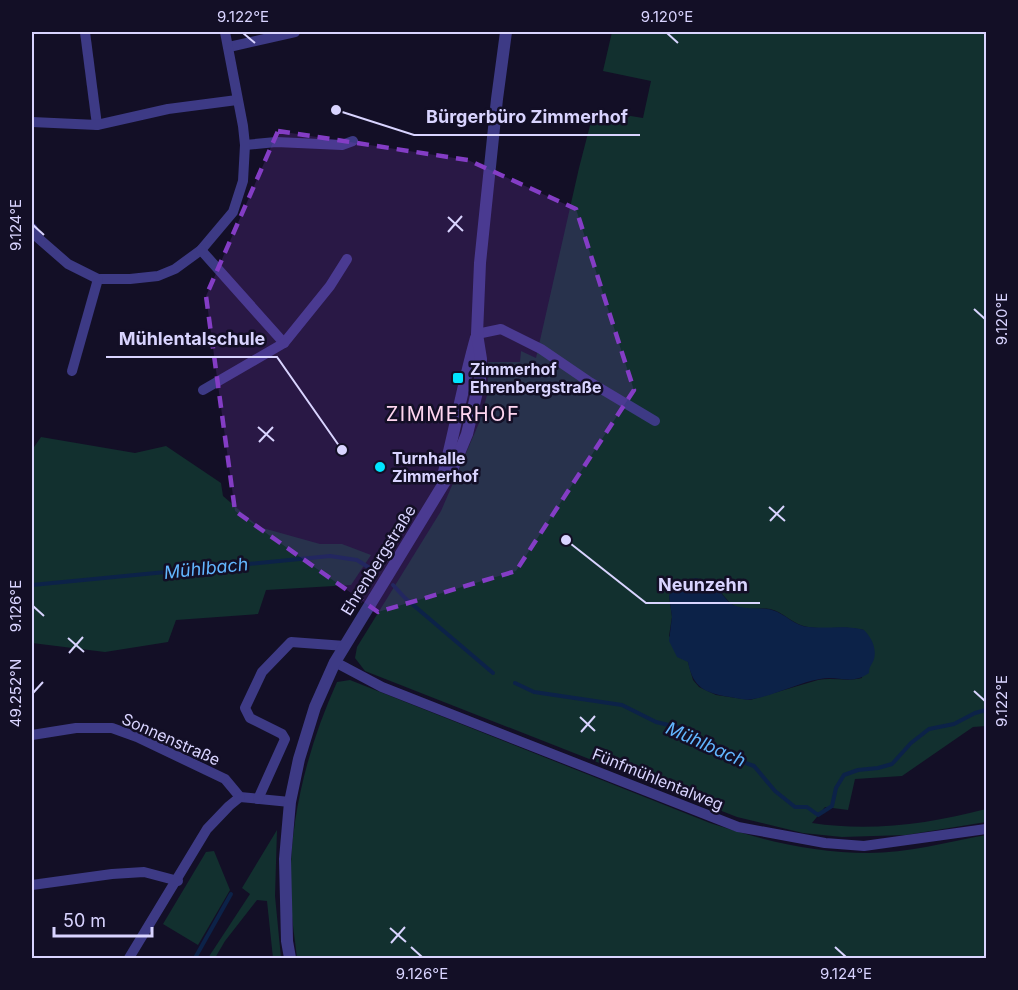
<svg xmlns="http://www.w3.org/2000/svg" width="1018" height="990" font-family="Inter,sans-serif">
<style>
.green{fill:#12302f;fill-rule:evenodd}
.water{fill:#0c2248}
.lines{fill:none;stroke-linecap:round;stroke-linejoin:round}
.stream{stroke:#0c2248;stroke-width:4}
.minor{stroke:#3d3a85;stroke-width:10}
.tertiary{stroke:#3d3a85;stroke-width:12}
.marked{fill:#843dc5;fill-opacity:0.2;stroke:#843dc5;stroke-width:4.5;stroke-dasharray:12 8;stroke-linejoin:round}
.ticks{fill:none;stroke:#d9d4ff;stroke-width:2}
.poi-dot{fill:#00e5ff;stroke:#130f26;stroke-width:2}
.labels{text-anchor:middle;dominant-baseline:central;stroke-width:5;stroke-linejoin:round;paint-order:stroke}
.poi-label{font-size:16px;font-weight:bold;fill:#d9d4ff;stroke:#130f26;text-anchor:start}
.street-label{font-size:16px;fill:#d9d4ff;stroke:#130f26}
.water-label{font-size:18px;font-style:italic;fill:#62b6ff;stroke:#130f26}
.quarter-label{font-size:20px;letter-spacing:1.5px;fill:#ffd6f0;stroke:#130f26}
.leader{fill:none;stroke:#d9d4ff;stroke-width:2}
.callout-dot{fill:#d9d4ff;stroke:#130f26;stroke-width:2}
.callout-label{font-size:18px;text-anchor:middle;font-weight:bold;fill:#d9d4ff;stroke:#130f26;stroke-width:5;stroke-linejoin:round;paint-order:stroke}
.neatline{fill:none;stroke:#d9d4ff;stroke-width:2}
.ticks-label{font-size:15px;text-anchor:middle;fill:#d9d4ff}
</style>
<rect width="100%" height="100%" fill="#130f26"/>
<g class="green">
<path d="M612,32H986V726L973,727L902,776L855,779L848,810L825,807L812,823C870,832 929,824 986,809V822L906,835L842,837L803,833L737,817L365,671L355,658L357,647L441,511L479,423L488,392V362H520L521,351L536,358L579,168L594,110L643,118L651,81L603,71ZM713,584C720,590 726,600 733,605C743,612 759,607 770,609C784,612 793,625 808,627C826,630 843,625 864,630L862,678C847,682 833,677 818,680L750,700L716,695L699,687L693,680L688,662L669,636L672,617L669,595L686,587Z"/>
<path d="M41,437L135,453L166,446L221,483L223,496L259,527L320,544H342L371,555L351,585L266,590L258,614L176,620L168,642L105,652L32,643V450Z"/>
<path d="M350,680L710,823C761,840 814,853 868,853C907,853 948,842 986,835V958H297C295,940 292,922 291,903C287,827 306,751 337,682Z"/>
<path d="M277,830L275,896L281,958H273L267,901L257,900L225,941L215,958H208L250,894L242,888Z"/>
<path d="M214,851L230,890L198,945L163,924L206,852Z"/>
</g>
<path class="water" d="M695,578C722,582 721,601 736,606C747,610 761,607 772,610C786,614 794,626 809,627C828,629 845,625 864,630C871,637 877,648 874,659C872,665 869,666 869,673C850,686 839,675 820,679C797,683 776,695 753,699C745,701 737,698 730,697C705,693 693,688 688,662L677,657L669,641L672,617L669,595L677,589L686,587L688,581Z"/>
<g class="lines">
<g class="stream">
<path d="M32,585L330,556L357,560L376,572"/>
<path d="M393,585L405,598L493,673"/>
<path d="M515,683L534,692L622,705L656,722L677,727L721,754L754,766L775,791L795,807H807L818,815L832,806L836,788L844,775L858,770L878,768L892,764L911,743L929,729L954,724L975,713L986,710"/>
<path d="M195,958L231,894"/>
</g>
<g class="minor">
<path d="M85,32L97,125"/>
<path d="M229,47L295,32"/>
<path d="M32,122L97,125L168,109L237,100"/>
<path d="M245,145L276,142L342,145L353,141"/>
<path d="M32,228L37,237L68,264L98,279H130L158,276L175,269L201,250L233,212L243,181L245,145L243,126L225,32"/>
<path d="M201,250L284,343"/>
<path d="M477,334L501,329L541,349L588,381L655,421"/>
<path d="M72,371L98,279"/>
<path d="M203,390L284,343L330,286L347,259"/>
<path d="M335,662L382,687L738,827L825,843L864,846L986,829"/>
<path d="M32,735L76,728H112L137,737L225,779L240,797L290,802"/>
<path d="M258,799L285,739L282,734L250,718L245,708L262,672L291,642L345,646"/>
<path d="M32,885L112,874L144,872L178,881"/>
<path d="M129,958L207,829L229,806L240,797"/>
</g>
<g class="tertiary">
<path d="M443,476C455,430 463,384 476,338"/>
<path d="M290,958L287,941L285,859L290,802L299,759L315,707L335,662L452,470L467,434L480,379L481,359L477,334L480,263L497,99L506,32"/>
</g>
</g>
<path class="marked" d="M278,131L468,160L576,209L634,390L516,571L378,612L235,511L206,296Z"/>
<path class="ticks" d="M243,33L255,43M667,33L678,43M448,217L463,231M33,225L44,235M448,232L462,216M974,309L985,319M258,427L274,441M259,442L273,427M769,507L785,521M770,521L784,506M33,606L44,616M68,638L84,652M69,653L83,637M974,691L985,701M33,693L43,682M580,717L595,731M581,732L595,716M390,928L406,942M391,943L405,927M411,947L422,957M835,947L846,957"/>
<g class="poi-dot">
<rect x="452" y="372" width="12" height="12" rx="3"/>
<circle cx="380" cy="467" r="6"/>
</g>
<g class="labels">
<g class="poi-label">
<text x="470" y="369">Zimmerhof<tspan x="470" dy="18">Ehrenbergstraße</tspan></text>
<text x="392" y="458">Turnhalle<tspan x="392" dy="18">Zimmerhof</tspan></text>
</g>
<g class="street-label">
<text transform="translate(378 560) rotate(-58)">Ehrenbergstraße</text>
<text transform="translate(171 739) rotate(24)">Sonnenstraße</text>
<text transform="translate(658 779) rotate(22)">Fünfmühlentalweg</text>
</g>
<g class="water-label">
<text transform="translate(206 568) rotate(-6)">Mühlbach</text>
<text transform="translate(706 744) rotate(24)">Mühlbach</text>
</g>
<g class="quarter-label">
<text x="453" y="414">ZIMMERHOF</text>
</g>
</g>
<path class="leader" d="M336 110L414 135H640M342 450L277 357H106M566 540L646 603H760"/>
<g class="callout-dot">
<circle cx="336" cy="110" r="6"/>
<circle cx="342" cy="450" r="6"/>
<circle cx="566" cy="540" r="6"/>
</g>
<g class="callout-label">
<text x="527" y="123">Bürgerbüro Zimmerhof</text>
<text x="192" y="345">Mühlentalschule</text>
<text x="703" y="591">Neunzehn</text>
</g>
<rect width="1018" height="990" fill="none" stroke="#130f26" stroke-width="66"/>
<path d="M54 927v9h98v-9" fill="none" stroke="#d9d4ff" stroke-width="3"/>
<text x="63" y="927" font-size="18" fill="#d9d4ff" stroke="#130f26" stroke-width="4.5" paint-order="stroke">50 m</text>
<rect x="33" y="33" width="952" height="924" class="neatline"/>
<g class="ticks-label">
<text x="243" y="22">9.122°E</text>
<text x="667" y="22">9.120°E</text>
<text transform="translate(16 225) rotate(-90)" y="5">9.124°E</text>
<text transform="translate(1002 319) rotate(-90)" y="5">9.120°E</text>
<text transform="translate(16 606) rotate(-90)" y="5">9.126°E</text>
<text transform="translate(16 693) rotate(-90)" y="5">49.252°N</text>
<text transform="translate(1002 701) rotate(-90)" y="5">9.122°E</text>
<text x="422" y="979">9.126°E</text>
<text x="846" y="979">9.124°E</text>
</g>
</svg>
